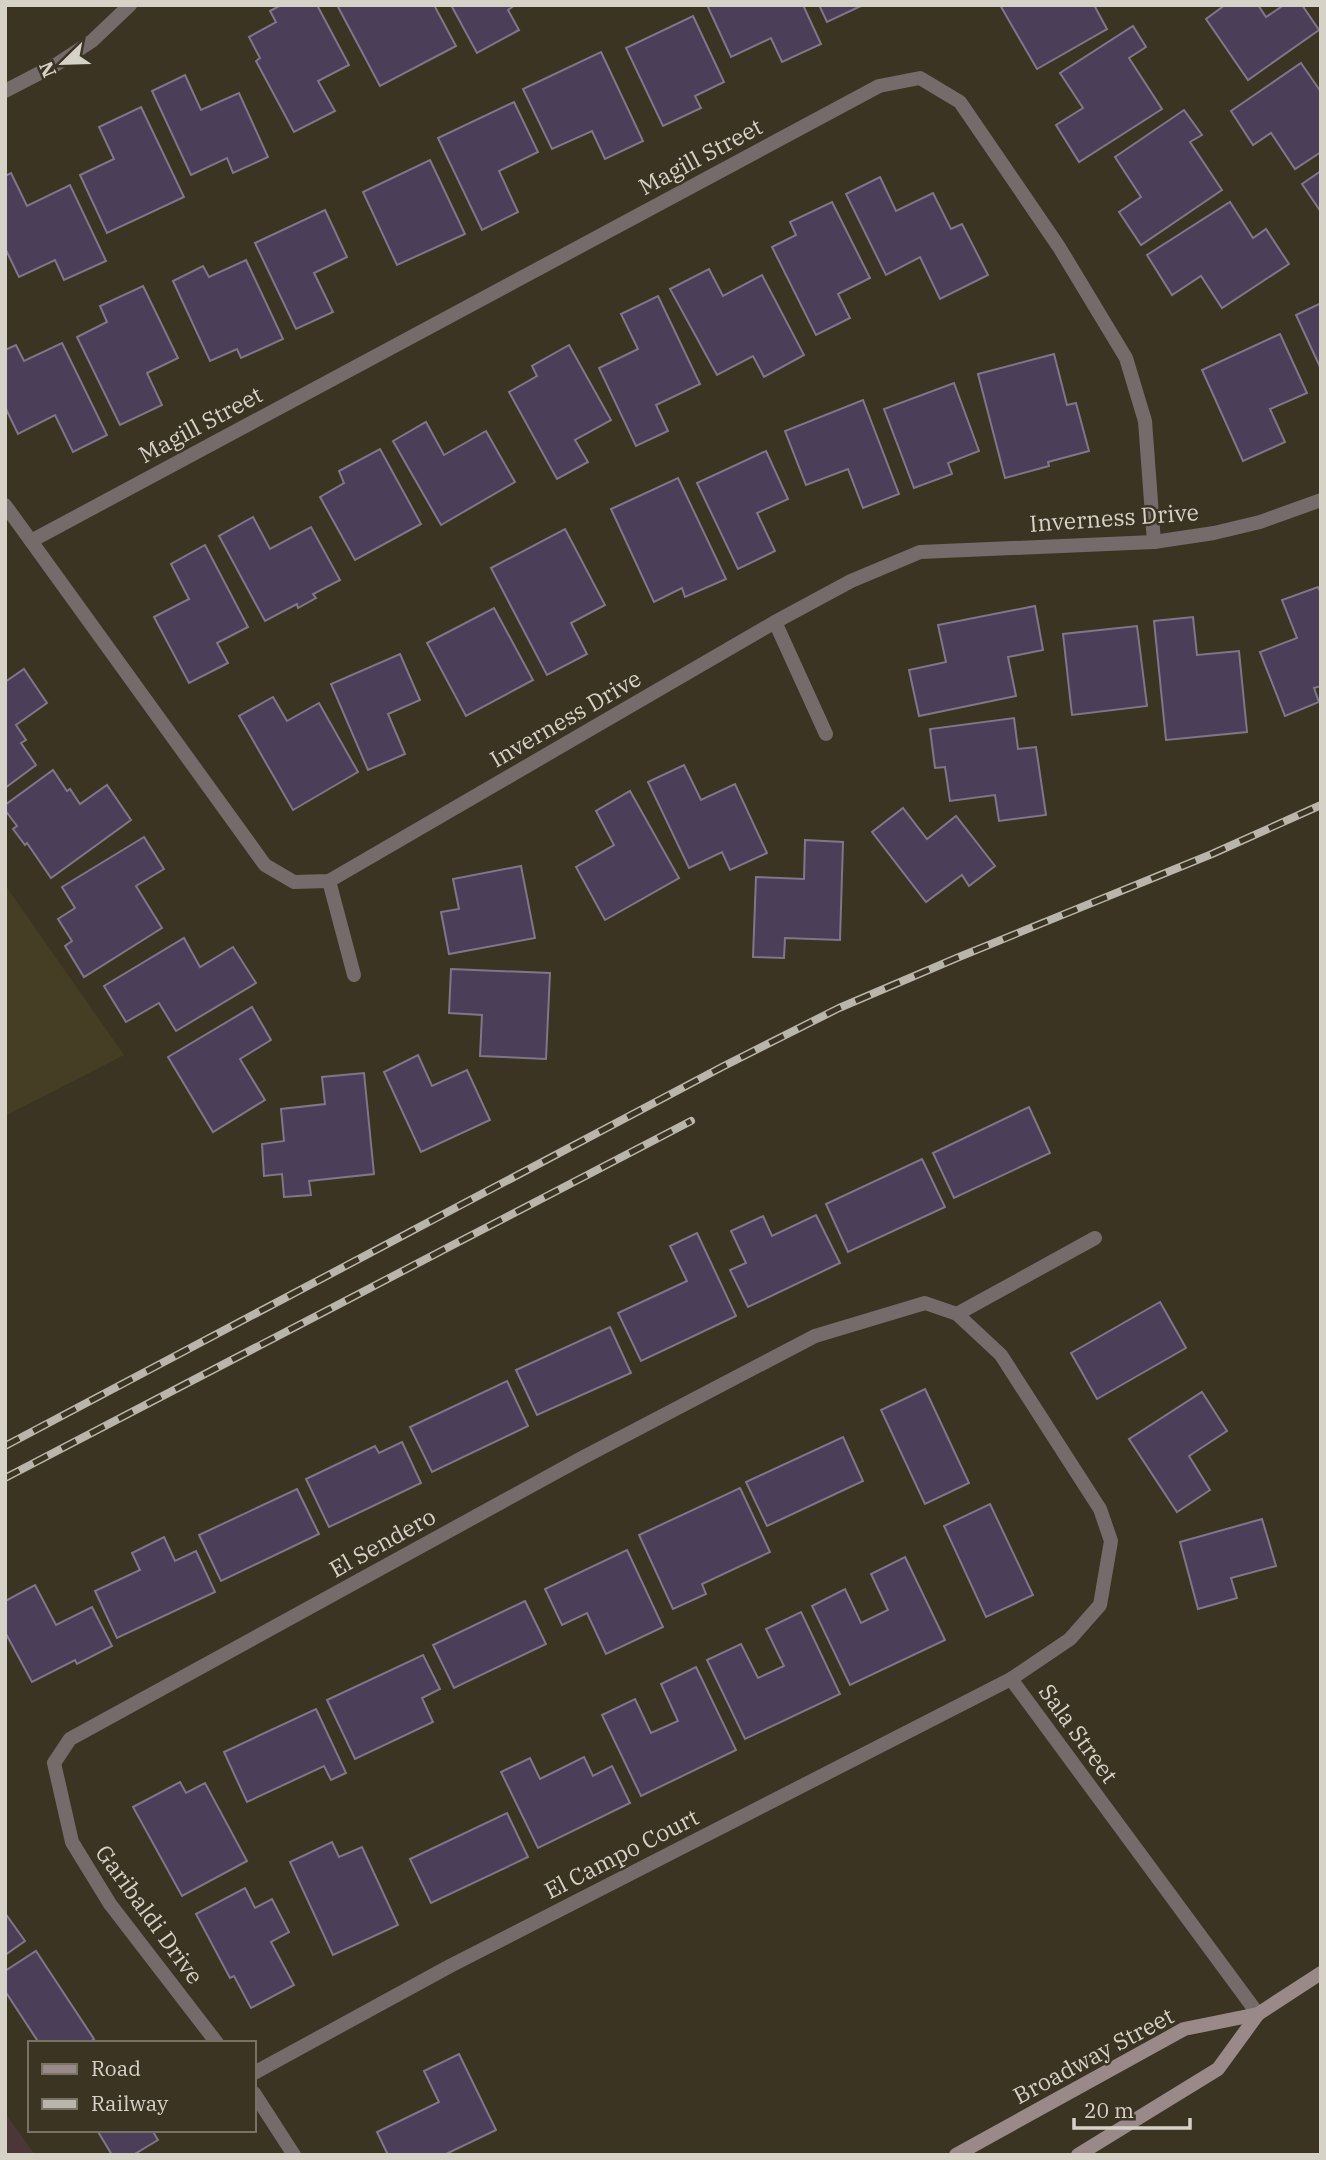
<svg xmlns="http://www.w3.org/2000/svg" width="1326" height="2160" font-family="'IBM Plex Serif',serif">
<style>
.industrial{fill:#4b3638}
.built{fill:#463d25}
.building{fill:#4b3e58;stroke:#7f7789;stroke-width:2}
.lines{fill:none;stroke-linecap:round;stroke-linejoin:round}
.minor{stroke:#756b6a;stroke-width:14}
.secondary{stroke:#998988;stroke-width:14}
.rail-casing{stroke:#bab5aa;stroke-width:8}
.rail{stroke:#3b3423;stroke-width:5;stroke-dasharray:16;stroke-linecap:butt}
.labels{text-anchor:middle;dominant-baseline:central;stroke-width:5;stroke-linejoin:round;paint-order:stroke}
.street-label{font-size:23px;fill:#d6d2c8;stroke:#3b3423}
</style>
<rect width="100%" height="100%" fill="#3b3423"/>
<path class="industrial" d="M5,2113L35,2155H5Z"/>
<path class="built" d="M5,885L124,1055L5,1116Z"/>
<g class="building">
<path d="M281,5H317L349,65L318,81L335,111L294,132L256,61L260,58L249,37L276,22L270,11Z"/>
<path d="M337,5H434L456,46L380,86Z"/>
<path d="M451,5H515L508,10L519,30L477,53Z"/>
<path d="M707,5H803L821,44L782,62L771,38L731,57Z"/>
<path d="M819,5H863L827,22Z"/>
<path d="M1000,5H1094L1107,29L1037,69Z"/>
<path d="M1225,5H1258L1266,17L1284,5H1302L1319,30L1248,80L1206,19Z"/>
<path d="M693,16L724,82L695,96L701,108L663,126L626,48Z"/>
<path d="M1133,26L1146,47L1129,58L1162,109L1079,162L1056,125L1083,108L1060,73Z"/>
<path d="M601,52L643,141L605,159L592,131L552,149L523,89Z"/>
<path d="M1301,63L1321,92V152L1295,169L1271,133L1253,145L1231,111Z"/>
<path d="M185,75L201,110L239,93L268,157L233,173L227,158L191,175L152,91Z"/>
<path d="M514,102L538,152L499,171L518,212L482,230L438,138Z"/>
<path d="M141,107L184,197L107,233L80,175L114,159L99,127Z"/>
<path d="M1184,110L1202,135L1190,142L1222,190L1141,245L1119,212L1141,197L1115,157Z"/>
<path d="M430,160L465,234L397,265L363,192Z"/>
<path d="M1321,171V212L1302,184Z"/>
<path d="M11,173L27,206L70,185L106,261L64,280L55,260L19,277L5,248V176Z"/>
<path d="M880,177L896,211L933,193L951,229L962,224L988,275L940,299L920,257L886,275L846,194Z"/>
<path d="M832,202L870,278L838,294L850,318L816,335L772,247L796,235L790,222Z"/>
<path d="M1230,202L1253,238L1266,229L1289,264L1222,308L1201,276L1172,295L1147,255Z"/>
<path d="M325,210L347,257L314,273L333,312L296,329L255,243Z"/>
<path d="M246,260L283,339L241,358L237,349L210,361L173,281L203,266L209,277Z"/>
<path d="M709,269L723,296L762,275L804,355L764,377L753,356L717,375L670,289Z"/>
<path d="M143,286L178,358L147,373L162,405L120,425L77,337L107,322L100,306Z"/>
<path d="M658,296L700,384L656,405L668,431L636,446L599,368L638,349L621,314Z"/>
<path d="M1321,303V369L1296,315Z"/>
<path d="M1280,334L1307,393L1270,409L1285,442L1243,461L1202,370Z"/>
<path d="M62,343L107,435L73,452L55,415L18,434L5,407V350L16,345L24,361Z"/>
<path d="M569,345L611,420L575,440L588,462L557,479L509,392L537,376L532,366Z"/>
<path d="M1054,354L1067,405L1076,403L1089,451L1048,462L1049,466L1005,478L978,374Z"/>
<path d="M954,383L979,451L948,463L952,474L914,488L884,409Z"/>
<path d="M863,400L899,494L863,508L848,469L806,485L785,431Z"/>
<path d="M426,422L444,455L486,431L515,482L441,525L393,441Z"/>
<path d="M380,449L421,524L355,560L320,497L344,483L339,471Z"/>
<path d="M766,451L788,499L757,513L775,551L738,569L697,483Z"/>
<path d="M678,478L726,579L685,597L682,588L654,602L611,509Z"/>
<path d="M253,517L270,549L311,527L340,580L313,594L316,598L298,608L297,604L265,621L219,536Z"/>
<path d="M565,529L605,605L571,623L587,654L547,675L491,568Z"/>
<path d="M205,545L248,627L217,643L228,663L189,683L154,617L189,599L171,564Z"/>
<path d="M1318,587L1321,593V686L1314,688L1319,702L1285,716L1260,652L1297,638L1282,600Z"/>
<path d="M1035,606L1043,650L1008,657L1016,696L919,716L909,670L946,662L938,625Z"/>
<path d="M494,608L533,680L466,716L427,643Z"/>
<path d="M1193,617L1197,655L1239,651L1247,732L1166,740L1154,621Z"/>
<path d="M1137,626L1147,706L1072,715L1063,634Z"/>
<path d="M400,654L420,700L388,714L405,754L368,770L331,684Z"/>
<path d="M24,669L47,703L16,725L26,740L21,743L36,765L5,788V682Z"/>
<path d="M273,697L287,721L319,703L358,772L293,810L239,716Z"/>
<path d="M1014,718L1018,749L1036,747L1046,815L999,821L995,795L950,801L945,767L935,768L930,729Z"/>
<path d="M684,765L701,800L735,784L767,853L730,870L722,852L689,868L648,782Z"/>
<path d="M53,770L67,791L70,789L80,804L107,785L131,820L51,878L27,843L25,845L13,829L17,826L5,810V805Z"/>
<path d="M630,791L679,878L605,920L576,867L614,845L596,811Z"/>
<path d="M903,808L927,839L956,816L995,866L969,886L962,875L926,902L872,832Z"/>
<path d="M144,837L164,869L136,886L162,928L84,977L65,946L72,941L58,919L75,908L62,887Z"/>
<path d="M805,840L843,842L840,940L785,938L784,958L753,957L756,877L804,879Z"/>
<path d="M521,866L535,938L449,954L441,912L459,909L453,879Z"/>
<path d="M184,938L200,967L233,947L256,983L176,1031L159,1003L126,1022L104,986Z"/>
<path d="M451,969L550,973L546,1059L480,1056L482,1015L449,1013Z"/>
<path d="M252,1007L271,1040L240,1059L265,1100L213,1132L168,1057Z"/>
<path d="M418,1055L432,1086L467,1070L490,1120L421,1152L384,1072Z"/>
<path d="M364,1073L374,1174L309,1181L311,1195L284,1197L282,1174L264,1176L262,1144L284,1141L281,1109L325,1104L322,1077Z"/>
<path d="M1029,1107L1050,1153L954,1198L933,1153Z"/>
<path d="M922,1159L945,1207L848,1252L826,1204Z"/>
<path d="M816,1215L840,1263L748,1307L730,1270L746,1263L731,1231L763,1216L772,1236Z"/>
<path d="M697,1233L736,1316L641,1361L618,1313L687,1281L670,1246Z"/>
<path d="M1160,1302L1186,1348L1097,1399L1071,1353Z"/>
<path d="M610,1327L631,1373L537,1415L516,1370Z"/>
<path d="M507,1381L528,1426L432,1472L410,1427Z"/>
<path d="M925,1389L969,1483L925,1504L881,1410Z"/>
<path d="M1202,1392L1227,1431L1189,1456L1210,1490L1177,1512L1129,1439Z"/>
<path d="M843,1437L863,1481L767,1526L746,1482Z"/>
<path d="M402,1442L421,1483L329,1527L306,1479L375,1446L379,1453Z"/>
<path d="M740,1488L770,1552L702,1584L706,1594L673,1609L639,1535Z"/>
<path d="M297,1489L319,1534L221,1581L199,1535Z"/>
<path d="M990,1504L1033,1595L986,1617L944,1526Z"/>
<path d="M1262,1519L1276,1566L1231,1578L1237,1598L1198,1609L1180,1542Z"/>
<path d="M164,1537L175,1561L196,1551L215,1592L117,1638L95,1591L140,1570L132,1553Z"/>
<path d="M627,1550L663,1627L606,1654L587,1613L562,1625L545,1589Z"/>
<path d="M905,1557L945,1640L850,1685L812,1606L845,1589L861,1623L888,1610L871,1574Z"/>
<path d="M35,1585L56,1625L92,1607L112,1646L77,1664L75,1660L32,1682L5,1632V1601Z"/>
<path d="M525,1601L546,1644L454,1688L433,1645Z"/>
<path d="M801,1612L840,1694L745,1739L707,1660L741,1644L758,1678L784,1666L766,1629Z"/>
<path d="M423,1655L440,1689L422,1698L433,1722L355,1759L327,1700Z"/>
<path d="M696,1667L736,1750L641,1796L602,1715L635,1699L651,1733L678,1721L661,1684Z"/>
<path d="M316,1709L346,1773L331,1780L324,1766L247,1802L224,1752Z"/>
<path d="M584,1757L593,1776L612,1766L630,1803L538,1848L501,1772L530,1758L540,1779Z"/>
<path d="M180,1782L186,1793L205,1783L247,1861L182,1896L133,1807Z"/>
<path d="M507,1813L528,1857L431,1903L410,1859Z"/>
<path d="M332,1842L339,1857L362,1847L398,1925L333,1955L290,1862Z"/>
<path d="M245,1888L255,1908L272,1899L289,1932L271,1942L294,1985L251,2008L234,1976L230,1978L196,1914Z"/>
<path d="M5,1913L25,1941L5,1955Z"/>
<path d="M36,1951L94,2039L89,2043H39L5,1991V1971Z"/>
<path d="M459,2054L496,2130L444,2155H388L377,2132L439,2102L424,2071Z"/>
<path d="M97,2130H152L158,2140L133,2155H112Z"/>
</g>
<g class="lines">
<g class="minor">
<path d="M5,91L57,64L92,41L130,5"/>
<path d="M5,505L265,865L294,882L329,881L775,622L851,581L920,552L1154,542L1214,533L1260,522L1321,500"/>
<path d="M31,541L879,86L920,78L960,102L1059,247L1126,358L1145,421L1154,542"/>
<path d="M775,622L826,734"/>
<path d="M329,881L354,975"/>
<path d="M957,1314L1095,1238"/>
<path d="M1011,1679L1258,2014"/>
<path d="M217,2043L110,1904L72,1842L54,1763L70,1739L582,1458L815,1336L925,1303L957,1314L1001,1355L1100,1509L1111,1541L1100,1605L1070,1639L1011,1679L450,1966L254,2073"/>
<path d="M254,2093L294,2155"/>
</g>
<g class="secondary">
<path d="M956,2155L1184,2029L1258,2014"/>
<path d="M1078,2155L1218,2069L1258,2014L1321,1973"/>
</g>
<defs>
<g id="rail">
<path d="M5,1446L722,1067L839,1008L959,957L1212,854L1321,805"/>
<path d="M5,1478L691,1121"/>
</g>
</defs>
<use href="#rail" class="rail-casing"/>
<use href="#rail" class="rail"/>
</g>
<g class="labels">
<g class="street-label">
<text transform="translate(700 156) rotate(-28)">Magill Street</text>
<text transform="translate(200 424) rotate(-28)">Magill Street</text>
<text transform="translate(1114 517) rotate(-4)">Inverness Drive</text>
<text transform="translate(565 718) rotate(-30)">Inverness Drive</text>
<text transform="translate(382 1542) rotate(-29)">El Sendero</text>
<text transform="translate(1079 1733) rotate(54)">Sala Street</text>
<text transform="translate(621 1853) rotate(-27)">El Campo Court</text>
<text transform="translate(150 1914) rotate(54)">Garibaldi Drive</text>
<text transform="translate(1093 2055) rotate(-28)">Broadway Street</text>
</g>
</g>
<rect width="1326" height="2160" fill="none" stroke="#d6d2c8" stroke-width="14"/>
<rect x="28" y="2041" width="228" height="91" fill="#3b3423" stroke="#797365" stroke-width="2"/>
<rect x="42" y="2064" width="35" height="10" fill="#998988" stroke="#797365" stroke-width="2"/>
<text x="91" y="2076" font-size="21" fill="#d6d2c8">Road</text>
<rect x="42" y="2099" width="35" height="10" fill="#bab5aa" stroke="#797365" stroke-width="2"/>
<text x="91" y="2111" font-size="21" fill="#d6d2c8">Railway</text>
<g transform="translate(63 63) rotate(247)" stroke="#3b3423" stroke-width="5" paint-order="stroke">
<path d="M0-5L12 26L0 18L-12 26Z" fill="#d6d2c8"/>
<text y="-10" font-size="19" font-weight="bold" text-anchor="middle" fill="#d6d2c8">N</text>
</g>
<path d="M1074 2118v10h116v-10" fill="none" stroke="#d6d2c8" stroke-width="3.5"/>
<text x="1084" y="2118" font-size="21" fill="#d6d2c8" stroke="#3b3423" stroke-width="5" paint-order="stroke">20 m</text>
</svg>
